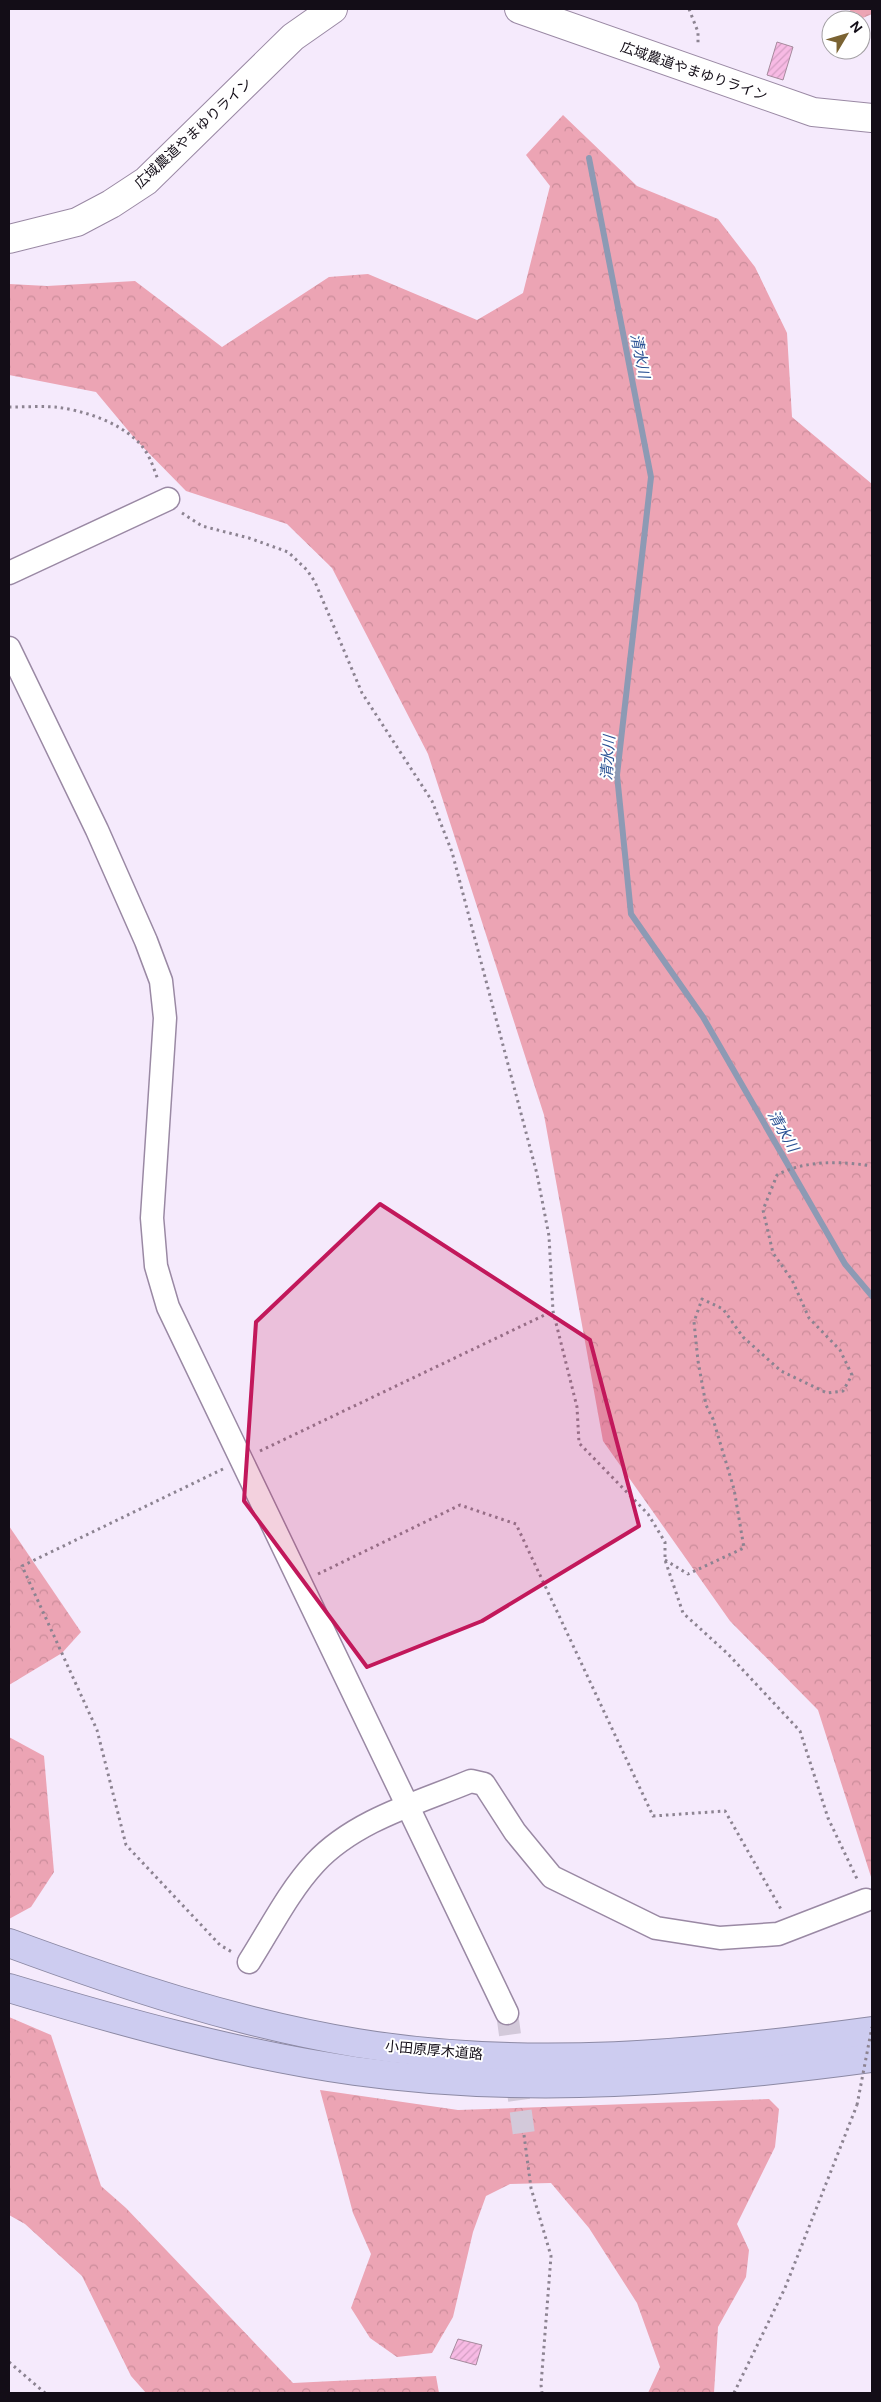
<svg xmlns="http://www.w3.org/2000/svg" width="881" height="2402" font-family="'DM Sans','Noto Sans JP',sans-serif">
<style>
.forest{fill:url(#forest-crowns)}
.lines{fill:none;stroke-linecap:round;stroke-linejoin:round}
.stream{stroke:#8d9ab4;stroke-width:6}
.building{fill:url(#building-hatch);stroke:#a68a9d}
.street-tunnel{stroke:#d3c9da;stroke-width:22;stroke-dasharray:22 11;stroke-linecap:butt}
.street-casing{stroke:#9a89a4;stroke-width:25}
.secondary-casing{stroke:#9a89a4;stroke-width:30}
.highway-casing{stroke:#8c89a4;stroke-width:30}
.path{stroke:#8c8391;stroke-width:3;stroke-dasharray:2.5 4;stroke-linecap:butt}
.street{stroke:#fff;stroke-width:22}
.secondary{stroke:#fff;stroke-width:28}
.highway{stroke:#cdccf0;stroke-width:28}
.path-bridge{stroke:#8c8391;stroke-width:3;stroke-dasharray:2.5 4;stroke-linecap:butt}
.marked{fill:#c2185b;fill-opacity:0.2;stroke:#c2185b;stroke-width:4;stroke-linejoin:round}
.labels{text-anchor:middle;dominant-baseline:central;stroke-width:4;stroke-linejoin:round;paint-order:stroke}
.street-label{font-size:14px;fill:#130d17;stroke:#fff}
.water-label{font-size:15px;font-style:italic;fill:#2c5395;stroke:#fff}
</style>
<defs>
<pattern id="forest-crowns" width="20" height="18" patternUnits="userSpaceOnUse" patternTransform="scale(1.25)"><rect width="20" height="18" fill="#eca4b4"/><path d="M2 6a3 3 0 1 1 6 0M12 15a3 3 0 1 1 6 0" fill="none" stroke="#ca8c9a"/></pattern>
<pattern id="building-hatch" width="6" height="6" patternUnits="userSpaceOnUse" patternTransform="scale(1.25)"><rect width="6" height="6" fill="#f7bae4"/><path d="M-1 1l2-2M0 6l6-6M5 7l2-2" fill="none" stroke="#d39fc3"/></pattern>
</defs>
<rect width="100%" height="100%" fill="#f5eafc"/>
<g class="forest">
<path d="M850,9H872V14L858,20H851Z"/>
<path d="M563,115L637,186L718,219L755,267L787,333L792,417L872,484V1880L818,1710L730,1621L603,1441L544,1115L428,754L332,568L287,524L186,491L136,440L96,392L9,375V284L47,286L135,281L222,347L329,277L368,274L477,320L523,293L550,186L526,155Z"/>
<path d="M9,1526L81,1632L62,1653L9,1685Z"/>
<path d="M9,1737L44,1756L54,1872L31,1907L9,1919Z"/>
<path d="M9,2017L51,2035L101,2186L126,2208L293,2383L436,2376L439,2393H146L131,2376L82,2276L25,2224L9,2215Z"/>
<path d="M320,2090L458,2110L769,2099L779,2109L775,2147L737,2224L749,2250L746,2277L718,2327L714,2393H648L660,2367L637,2303L589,2228L551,2183L510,2184L486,2196L473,2232L453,2317L432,2353L397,2357L370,2338L351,2308L371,2254L353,2213Z"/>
</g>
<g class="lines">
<path class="stream" d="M589,158L651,477L617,775L631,914L703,1017L845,1264L872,1296"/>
</g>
<g class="building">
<path d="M777,42L793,47L783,80L767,75Z"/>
<path d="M458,2339L482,2345L476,2365L450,2358Z"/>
</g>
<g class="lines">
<path class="street-tunnel" d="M507,2013L524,2135"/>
<defs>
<g id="street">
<path d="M9,573L168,499"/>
<path d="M9,648L97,830L146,941L161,981L165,1018L152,1218L156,1266L168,1307L507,2013"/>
<path d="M249,1962C270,1929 289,1891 315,1863C355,1820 418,1803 471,1781L484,1784L515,1832L552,1877L656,1928L720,1938L778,1934L866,1900"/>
</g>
<g id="secondary">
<path d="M519,9L813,112L872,118"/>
<path d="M9,239L77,222L111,204L146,181L293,37L333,9"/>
</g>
<g id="highway">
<path d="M9,1943C123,1985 237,2023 357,2043C526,2071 703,2054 872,2031"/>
<path d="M9,1988C122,2022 237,2054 355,2071C526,2095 702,2081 872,2058"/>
</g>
</defs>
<use href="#street" class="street-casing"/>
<use href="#secondary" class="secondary-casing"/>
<use href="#highway" class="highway-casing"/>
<g class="path">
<path d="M689,9L698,32V46"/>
<path d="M9,407C24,407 40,406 55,407C82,410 116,421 136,440C148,450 153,466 158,480"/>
<path d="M182,513L202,526L249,538L288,552L307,570L315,582L362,693L432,801L452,852L537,1174L549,1236L553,1311L577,1407L579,1443L648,1514L665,1542V1560L683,1613L728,1654L800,1731L828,1818L858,1881"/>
<path d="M260,1451L553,1311"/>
<path d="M223,1469L22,1566L97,1730L126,1845L220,1945L232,1952"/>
<path d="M665,1560L688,1574L744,1548L734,1489L713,1419L706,1405L698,1361L694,1322L702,1299L723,1309L743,1337L781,1371L827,1393L843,1391L852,1375L840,1350L809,1318L792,1280L773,1253L763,1210L777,1175C805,1160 841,1161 872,1166"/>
<path d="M318,1574L460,1505L516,1524L653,1816L725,1811L782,1911"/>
<path d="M524,2135L531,2188L551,2256L541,2385L542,2393"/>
<path d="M9,2362L45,2393"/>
<path d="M734,2393L785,2288L857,2105"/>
</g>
<use href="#street" class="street"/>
<use href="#secondary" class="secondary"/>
<use href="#highway" class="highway"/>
<path class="path-bridge" d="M857,2105L872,2027"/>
</g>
<path class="marked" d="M380,1204L590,1340L639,1526L482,1621L367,1667L244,1501L256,1322Z"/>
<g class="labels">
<g class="street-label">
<text transform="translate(694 71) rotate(19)">広域農道やまゆりライン</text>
<text transform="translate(193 133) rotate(-43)">広域農道やまゆりライン</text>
<text transform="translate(434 2050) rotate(5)">小田原厚木道路</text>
</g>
<g class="water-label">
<text transform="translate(640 356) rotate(79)">清水川</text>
<text transform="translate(608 758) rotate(-86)">清水川</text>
<text transform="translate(783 1131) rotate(60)">清水川</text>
</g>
</g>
<rect width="881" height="2402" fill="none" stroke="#130d17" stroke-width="20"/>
<g transform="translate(846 35) rotate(52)"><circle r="24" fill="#ffffff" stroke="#a19ea2"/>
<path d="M0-4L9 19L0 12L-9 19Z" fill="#7b6333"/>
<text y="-8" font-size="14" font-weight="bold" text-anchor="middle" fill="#130d17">N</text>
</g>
</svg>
